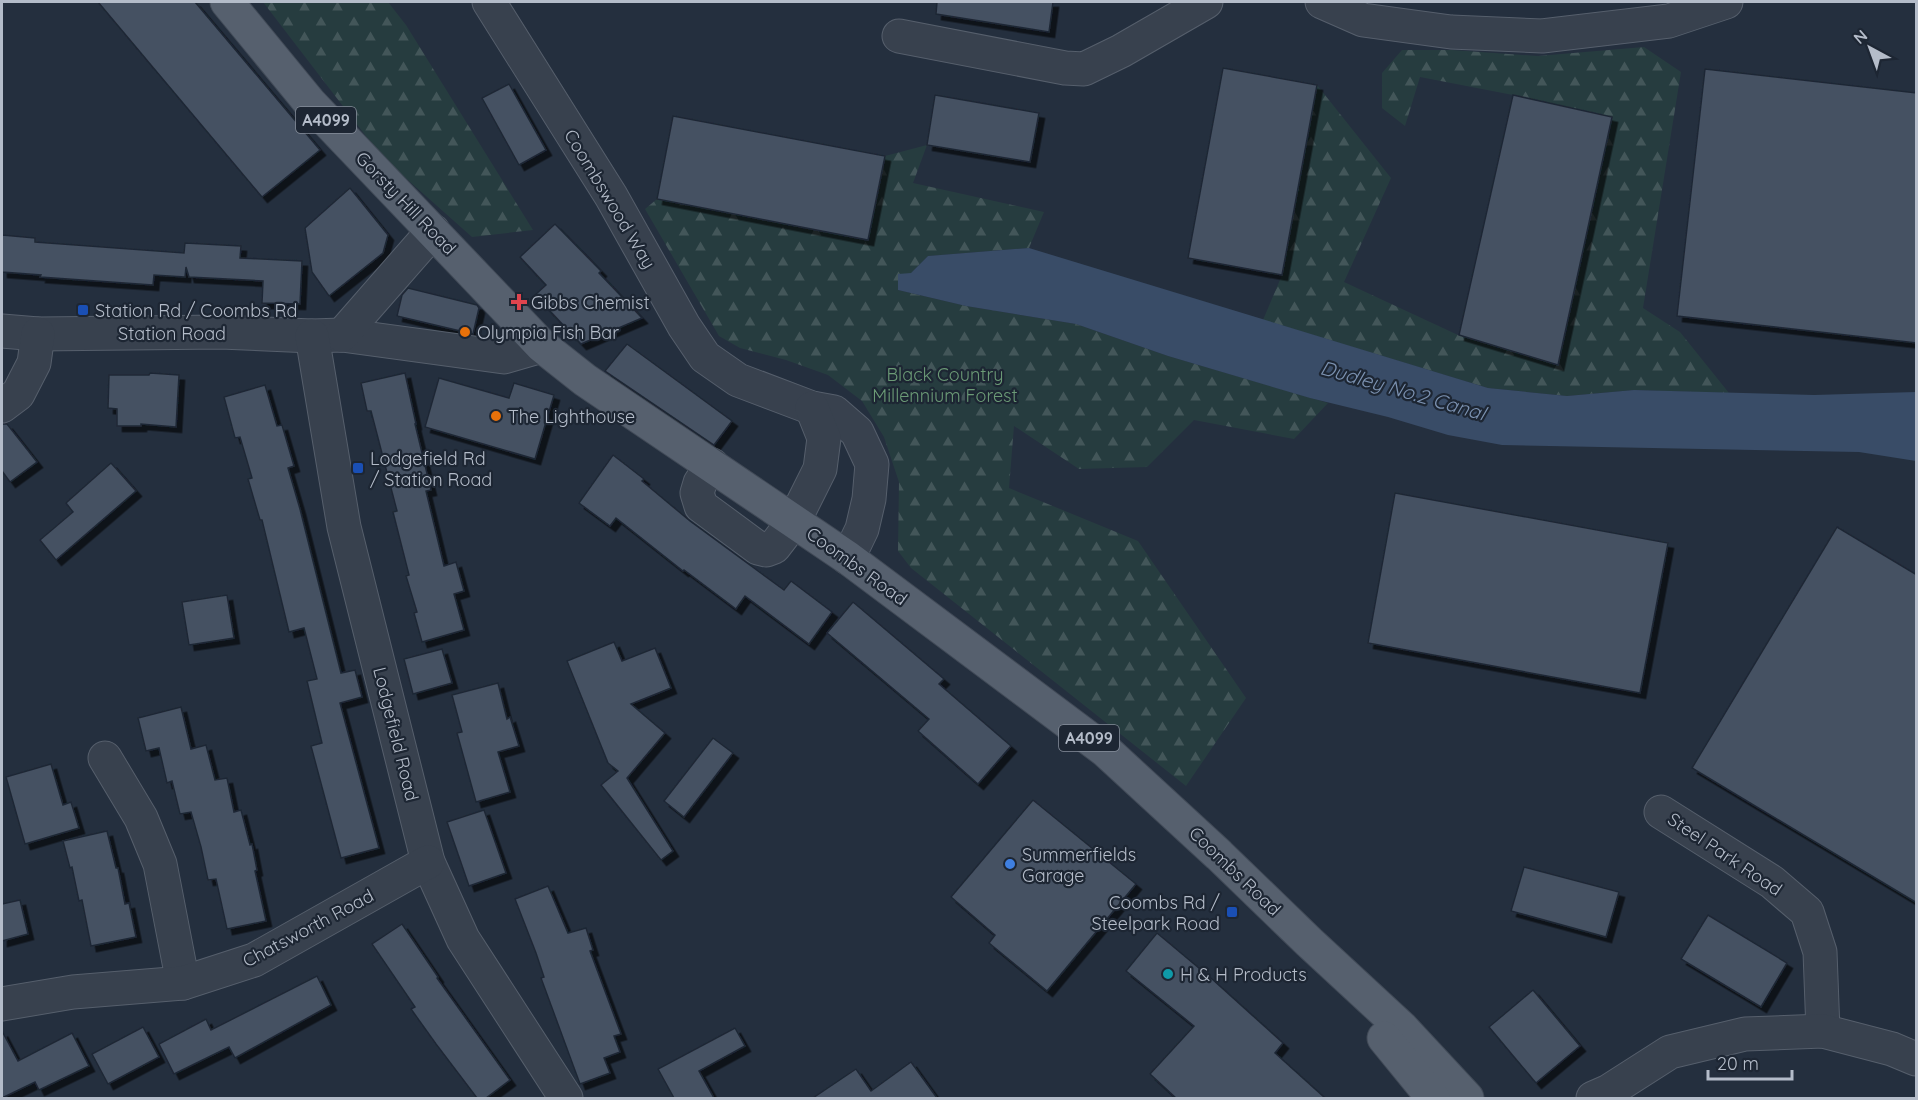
<svg xmlns="http://www.w3.org/2000/svg" width="1918" height="1100" font-family="Quicksand,sans-serif">
<style>
.forest{fill:url(#forest-firs)}
.water{fill:#394c67}
.building{fill:#455162;stroke:#1f2835;stroke-width:1.5;filter:url(#shadow)}
.lines{fill:none;stroke-linecap:round;stroke-linejoin:round}
.minor-casing{stroke:#565f6c;stroke-width:35}
.major-casing{stroke:#414a57;stroke-width:35}
.minor{stroke:#38414e;stroke-width:33}
.major{stroke:#56606e;stroke-width:33}
.health-dot{fill:#e0444e;stroke:#1d2633;stroke-width:2}
.transit-dot{fill:#1a4fb4;stroke:#1d2633;stroke-width:2}
.food-dot{fill:#e8710a;stroke:#1d2633;stroke-width:2}
.shop-dot{fill:#3f7fe0;stroke:#1d2633;stroke-width:2}
.culture-dot{fill:#0f9aa8;stroke:#1d2633;stroke-width:2}
.labels{text-anchor:middle;dominant-baseline:central;stroke-width:4.5;stroke-linejoin:round;paint-order:stroke}
.shield{fill:#1d2633;stroke:#878f9c;stroke-width:1.5}
.shield-label{font-size:16px;font-weight:bold;fill:#b4bcc9}
.street-label{font-size:18px;fill:#b4bcc9;stroke:#1d2633}
.poi-label{font-size:18px;fill:#b4bcc9;stroke:#1d2633;text-anchor:start}
.park-label{font-size:18px;fill:#6b9a76;stroke:#1d2633}
.water-label{font-size:20px;font-style:italic;fill:#7c92b1;stroke:#1d2633}
</style>
<defs>
<pattern id="forest-firs" width="22" height="20" patternUnits="userSpaceOnUse" patternTransform="scale(1.5)"><rect width="22" height="20" fill="#263c3f"/><path d="M5 1l3.5 6h-7zM16 11l3.5 6h-7z" fill="#435659"/></pattern>
<filter id="shadow"><feDropShadow dx="5.5" dy="5.5" stdDeviation="0" flood-color="#0009"/></filter>
</defs>
<rect width="100%" height="100%" fill="#242f3e"/>
<g class="forest">
<path d="M263,2H388L406,25L533,230L472,237L382,157Z"/>
<path d="M1644,47L1681,72L1643,308L1680,332L1729,393L1634,390L1567,396L1488,388L1263,320L1282,275L1317,85L1391,178L1344,282L1458,335L1558,365L1612,117L1513,95L1420,77L1405,126L1382,108V73L1402,50H1452L1538,56Z"/>
<path d="M927,145L913,183L1044,212L1029,248L928,256L911,273L898,290L966,306L1076,324L1168,356L1328,403L1294,439L1194,420L1147,467L1079,469L1014,426L1009,488L1138,541L1246,698L1186,786L911,568L898,551L899,482L884,437L862,401L828,375L786,360L740,348L719,336L645,209L657,199L868,240L885,156Z"/>
</g>
<path class="water" d="M1029,248L1488,388L1567,396L1634,390L1814,395L1916,392V461L1859,452L1502,445L1448,435L1388,417L1310,398L1168,356L1076,324L966,306L898,290V274L911,273L928,256Z"/>
<g class="building">
<path d="M98,2H195L320,150L262,197Z"/>
<path d="M937,2H1053L1049,32L936,14Z"/>
<path d="M1223,68L1317,85L1282,275L1188,258Z"/>
<path d="M1705,69L1917,93V343L1677,316Z"/>
<path d="M509,84L546,150L519,165L482,98Z"/>
<path d="M935,95L1039,113L1030,162L927,145Z"/>
<path d="M1513,95L1612,117L1558,365L1459,335Z"/>
<path d="M673,116L885,156L868,240L657,199Z"/>
<path d="M350,188L388,235L383,253L329,296L312,272L305,228Z"/>
<path d="M555,224L601,271L599,273L642,318L581,344L535,295L546,285L520,257Z"/>
<path d="M2,235L35,238V242L184,253L185,243L241,246L240,258L302,261L300,304L262,303L263,281L189,277L186,267L185,277L154,275L153,285L40,277L41,275L2,272Z"/>
<path d="M408,288L477,305L479,308L473,334L397,316L402,295Z"/>
<path d="M627,344L732,421L714,445L605,371Z"/>
<path d="M150,373L179,375L176,427L141,424V426H117V409L108,408L109,375H149Z"/>
<path d="M405,373L416,424H415L431,490L426,491L444,566L456,562L464,591L454,594L464,630L422,642L414,613L417,612L406,576L409,575L393,512L397,511L371,411H367L361,383Z"/>
<path d="M439,378L509,398L514,383L554,395L535,459L425,427Z"/>
<path d="M265,385L277,426L282,425L294,466L288,468L300,509L341,673L355,670L362,697L340,703L379,848L341,858L311,746L322,743L307,681L317,679L304,628L289,632L262,520H260L248,479L252,478L240,437L235,438L224,397Z"/>
<path d="M2,424H7L37,462L10,482L2,471Z"/>
<path d="M613,455L644,479L642,481L690,521L784,590L791,581L832,612L809,644L745,596L736,609L684,570L683,571L616,518L610,526L579,503Z"/>
<path d="M111,463L136,491L56,560L40,540L73,512L66,503Z"/>
<path d="M1395,493L1668,543L1640,693L1368,643Z"/>
<path d="M1837,527L1917,575V903L1692,768Z"/>
<path d="M227,595L234,638L189,645L182,602Z"/>
<path d="M853,602L944,679L939,684L1011,746L978,784L918,731L929,719L827,633Z"/>
<path d="M614,642L622,661L655,648L671,688L631,704L665,733L627,778L673,851L661,860L601,785L618,771L608,763L567,661Z"/>
<path d="M442,649L452,683L413,694L404,659Z"/>
<path d="M498,683L507,719L510,717L519,746L498,752L510,792L476,802L457,733L462,732L452,695Z"/>
<path d="M181,707L191,749L206,745L215,780L227,778L234,812L241,810L250,845L252,844L257,870L255,871L266,921L227,929L216,879L208,880L201,847L191,812L180,814L172,781L167,783L159,748L146,751L138,718Z"/>
<path d="M713,738L733,753L684,817L664,801Z"/>
<path d="M51,764L63,805L71,802L79,828L25,844L6,777Z"/>
<path d="M1033,800L1136,884L1047,991L989,943L995,935L951,897Z"/>
<path d="M484,810L506,873L469,886L447,822Z"/>
<path d="M107,831L116,868H118L125,904L129,903L136,937L91,946L82,900L79,901L72,867L70,868L63,841Z"/>
<path d="M1524,867L1619,892L1606,937L1511,911Z"/>
<path d="M548,886L568,933L586,928L593,950L590,951L621,1034L614,1036L620,1052L604,1058L610,1073L580,1084L541,978L544,977L536,953L515,899Z"/>
<path d="M20,900L28,934L2,941V904Z"/>
<path d="M1708,915L1787,963L1761,1007L1681,959Z"/>
<path d="M402,924L438,977L437,978L510,1080L486,1098H477L436,1044L411,1009L415,1007L372,944Z"/>
<path d="M1157,933L1212,979L1283,1043L1275,1053L1325,1098H1176L1150,1074L1194,1026L1126,971Z"/>
<path d="M317,976L331,1005L235,1058L229,1047L174,1074L159,1044L206,1019L211,1030Z"/>
<path d="M1533,990L1580,1046L1536,1083L1489,1027Z"/>
<path d="M143,1027L159,1057L108,1084L92,1054Z"/>
<path d="M735,1028L745,1046L699,1071L714,1098H674L658,1069Z"/>
<path d="M2,1031L18,1061L72,1033L89,1066L39,1090L35,1082L2,1098Z"/>
<path d="M911,1062L937,1098H813L856,1069L871,1091Z"/>
</g>
<g class="lines">
<defs>
<g id="minor">
<path d="M489,2L611,196L684,326L705,357L738,380L812,408L834,412L857,432L872,464L869,499L862,529L848,558"/>
<path d="M1322,2L1363,20L1451,32L1542,36L1669,21L1726,2"/>
<path d="M899,36L1065,68L1084,69L1121,51L1206,2"/>
<path d="M2,331L38,334L221,332L312,336L342,335L504,357L542,346"/>
<path d="M342,335L433,231"/>
<path d="M312,336L344,527L428,862L463,939L566,1098"/>
<path d="M2,406L18,394L34,363L38,334"/>
<path d="M712,465L700,483L697,493L701,506L758,548L766,550L774,547L794,521L820,469L824,438L812,408"/>
<path d="M105,758L141,818L160,864L183,983"/>
<path d="M1661,812L1772,882L1807,912L1820,952L1823,1031"/>
<path d="M2,1004L73,992L183,983L254,960L428,862"/>
<path d="M1593,1098L1609,1091L1670,1052L1745,1034L1823,1031L1892,1049L1916,1059"/>
</g>
<g id="major">
<path d="M227,2L310,103L542,346L585,380L848,558L1106,751L1219,855L1309,942L1401,1027L1467,1098"/>
<path d="M1384,1038L1433,1098"/>
</g>
</defs>
<use href="#minor" class="minor-casing"/>
<use href="#major" class="major-casing"/>
<use href="#minor" class="minor"/>
<use href="#major" class="major"/>
</g>
<path class="health-dot" d="M516 293h6v6h6v6h-6v6h-6v-6h-6v-6h6z"/>
<g class="transit-dot">
<rect x="77" y="304" width="12" height="12" rx="3"/>
<rect x="352" y="462" width="12" height="12" rx="3"/>
<rect x="1226" y="906" width="12" height="12" rx="3"/>
</g>
<g class="food-dot">
<circle cx="465" cy="332" r="6"/>
<circle cx="496" cy="416" r="6"/>
</g>
<circle class="shop-dot" cx="1010" cy="864" r="6"/>
<circle class="culture-dot" cx="1168" cy="974" r="6"/>
<g class="labels">
<g class="shield">
<rect x="296" y="107" width="60" height="26" rx="4.5"/>
<rect x="1059" y="725" width="60" height="26" rx="4.5"/>
</g>
<g class="shield-label">
<text x="326" y="120">A4099</text>
<text x="1089" y="738">A4099</text>
</g>
<g class="street-label">
<text transform="translate(610 199) rotate(59)">Coombswood Way</text>
<text transform="translate(406 203) rotate(46)">Gorsty Hill Road</text>
<text x="172" y="333">Station Road</text>
<text transform="translate(857 566) rotate(36)">Coombs Road</text>
<text transform="translate(396 734) rotate(76)">Lodgefield Road</text>
<text transform="translate(1725 854) rotate(34)">Steel Park Road</text>
<text transform="translate(1235 871) rotate(44)">Coombs Road</text>
<text transform="translate(308 928) rotate(-28)">Chatsworth Road</text>
</g>
<g class="poi-label">
<text x="531" y="302">Gibbs Chemist</text>
<text x="95" y="310">Station Rd / Coombs Rd</text>
<text x="477" y="332">Olympia Fish Bar</text>
<text x="508" y="416">The Lighthouse</text>
<text x="370" y="458">Lodgefield Rd<tspan x="370" dy="21">/ Station Road</tspan></text>
<text x="1022" y="854">Summerfields<tspan x="1022" dy="21">Garage</tspan></text>
<text x="1220" y="902" text-anchor="end">Coombs Rd /<tspan x="1220" dy="21">Steelpark Road</tspan></text>
<text x="1180" y="974">H &amp; H Products</text>
</g>
<g class="park-label">
<text x="945" y="374">Black Country<tspan x="945" dy="21">Millennium Forest</tspan></text>
</g>
<g class="water-label">
<text transform="translate(1403 390) rotate(16)">Dudley No.2 Canal</text>
</g>
</g>
<rect width="1918" height="1100" fill="none" stroke="#b4bcc9" stroke-width="6"/>
<g transform="translate(1870 48) rotate(319)" stroke="#1d2633" stroke-width="4.5" paint-order="stroke">
<path d="M0-4.5L10 22L0 15L-10 22Z" fill="#b4bcc9"/>
<text y="-9" font-size="16" font-weight="bold" text-anchor="middle" fill="#b4bcc9">N</text>
</g>
<path d="M1708 1070v9h84v-9" fill="none" stroke="#b4bcc9" stroke-width="3"/>
<text x="1717" y="1070" font-size="18" fill="#b4bcc9" stroke="#1d2633" stroke-width="4.5" paint-order="stroke">20 m</text>
</svg>
